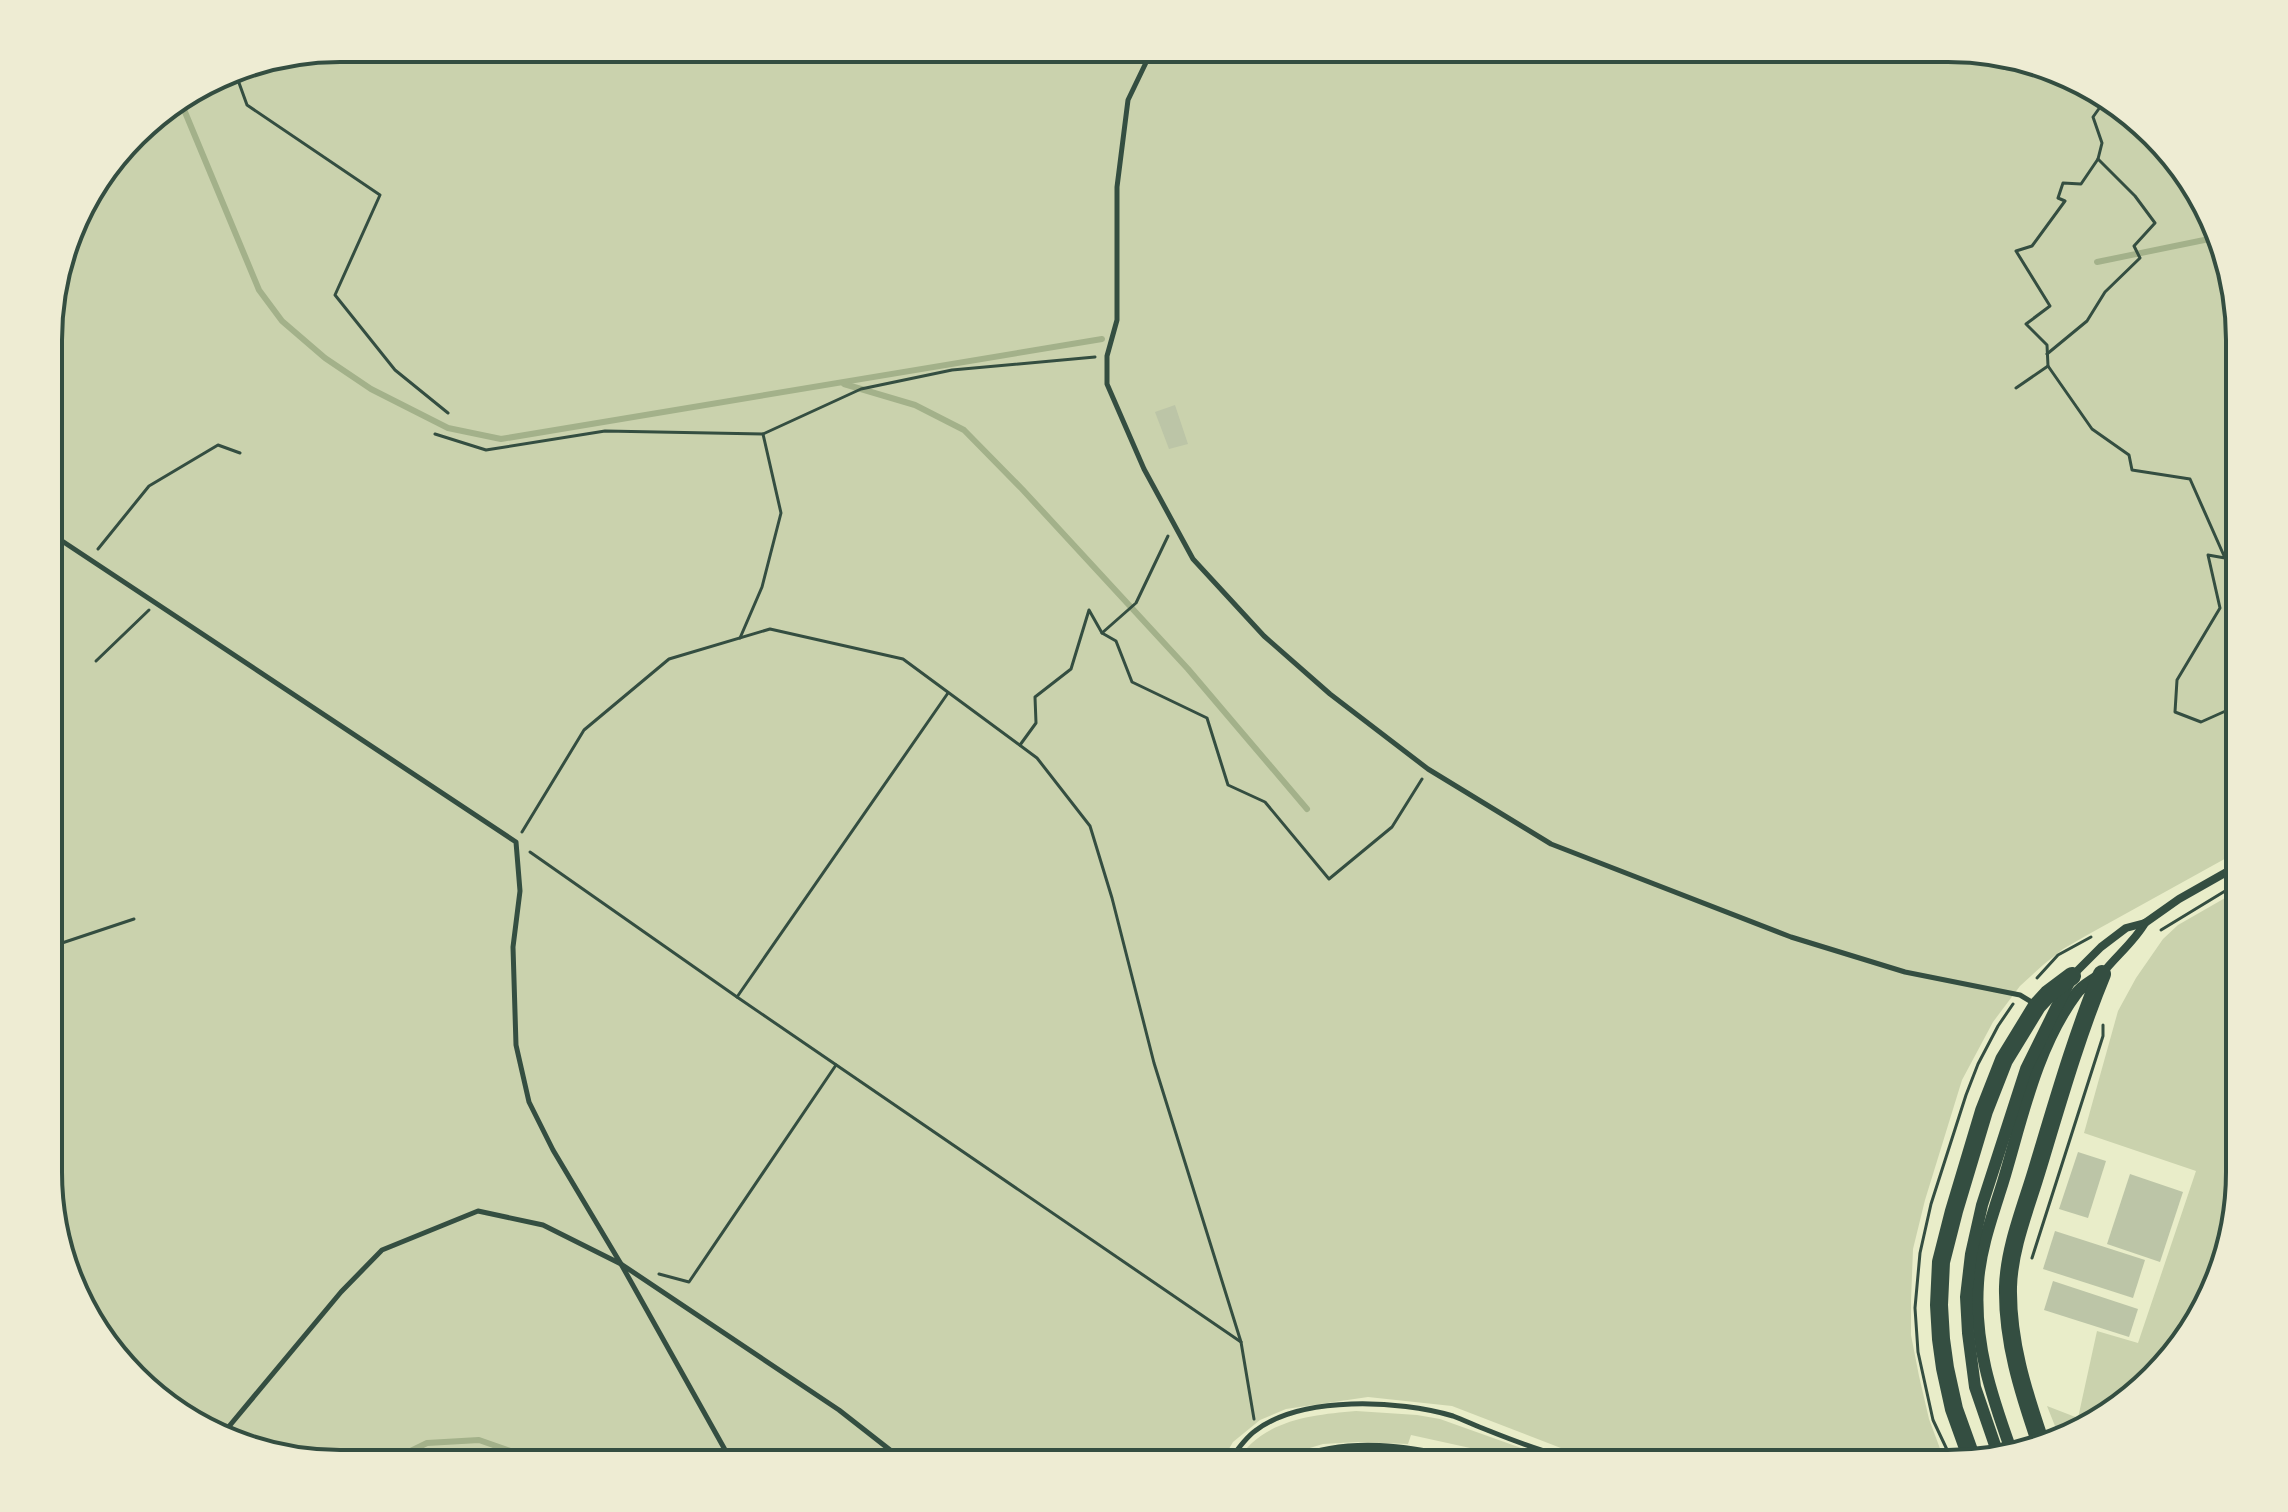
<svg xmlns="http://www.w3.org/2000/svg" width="2288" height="1512" font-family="'Asap Condensed',sans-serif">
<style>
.green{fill:#cad2ad}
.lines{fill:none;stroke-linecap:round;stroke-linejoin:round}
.stream{stroke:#a3b18a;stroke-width:6}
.building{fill:#bcc5a7}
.path{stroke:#344e41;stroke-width:3}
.service{stroke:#344e41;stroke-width:5}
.minor{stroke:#344e41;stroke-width:8}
.tertiary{stroke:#344e41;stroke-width:12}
.trunk{stroke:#344e41;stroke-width:18}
.rim{fill:none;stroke:#344e41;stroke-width:4}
</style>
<rect width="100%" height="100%" fill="#e9edc9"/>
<g class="green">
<path d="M340,48H1949L1994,55L1992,58L2005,71L2015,59L2042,63L2111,97L2201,194L2239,321V851L2089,934L2063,949L2043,965L2020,986L1993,1022L1962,1080L1925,1200L1913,1249L1911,1301V1335L1919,1376L1929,1419L1945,1462L1657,1464L1566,1450L1452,1406L1368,1397L1286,1409L1260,1420L1233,1442L1220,1464H339L246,1449L177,1415L87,1319L50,1210V302L78,210L147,121L228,70Z"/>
<path d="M2239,890V1191L2225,1266L2191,1335L2094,1425L2059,1436L2047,1406L2078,1418L2097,1331L2138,1343L2196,1171L2084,1133L2118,1011L2136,978L2163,939L2178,925Z"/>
<path d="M1356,1411L1417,1415L1440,1419L1566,1464H1543L1411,1435L1408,1444L1358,1442L1323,1444L1293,1453L1275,1464H1235C1261,1420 1310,1415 1356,1411Z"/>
</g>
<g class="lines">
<g class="stream">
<path d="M180,100L259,290L282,321L325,358L371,389L448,428L501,439L1102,339"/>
<path d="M2097,262L2214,238"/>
<path d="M844,384L915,405L964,430L1022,489L1188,669L1307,809"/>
<path d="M384,1464L427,1443L479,1440L533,1459L538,1464"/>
</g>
</g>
<g class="building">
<path d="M1175,405L1188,444L1169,449L1155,412Z"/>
<path d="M2078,1152L2106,1161L2088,1218L2059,1209Z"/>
<path d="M2130,1174L2183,1192L2160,1262L2107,1244Z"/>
<path d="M2055,1231L2145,1260L2133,1298L2043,1269Z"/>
<path d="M2053,1281L2138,1309L2129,1337L2044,1310Z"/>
</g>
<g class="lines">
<g class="path">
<path d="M234,69L247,105L380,195L335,295L395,370L448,413"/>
<path d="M2047,354L2087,321L2105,292L2140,258L2134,246L2155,223L2135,196L2098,159"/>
<path d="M2048,366L2092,429L2129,455L2132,470L2190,479L2225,558L2208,555L2220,608L2177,680L2175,712L2201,722L2239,705"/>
<path d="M2016,388L2048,366L2047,345L2026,324L2050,306L2016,251L2032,246L2065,201L2058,198L2063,183L2081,184L2098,159L2102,143L2093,117L2108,96"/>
<path d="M435,434L486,450L605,431L763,434L861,389L952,370L1095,357"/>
<path d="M98,549L149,486L218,445L240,453"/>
<path d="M1102,633L1136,603L1168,536"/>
<path d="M740,638L762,587L781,513L763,434"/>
<path d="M96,661L149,610"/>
<path d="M1020,745L1036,723L1035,697L1071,669L1089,610L1102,633L1116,641L1132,682L1207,718L1228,785L1265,802L1329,879L1392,827L1422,779"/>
<path d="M522,832L584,730L669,659L770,629L903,659L1037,758L1090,826L1112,898L1154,1063L1241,1342L1254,1419"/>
<path d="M530,852L737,997L1241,1342"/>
<path d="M2161,930L2230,888"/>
<path d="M50,947L134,919"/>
<path d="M2037,978L2058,955L2091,937"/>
<path d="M737,997L948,693"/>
<path d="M2032,1258L2103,1036V1025"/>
<path d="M659,1274L689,1282L836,1065"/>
<path d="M1950,1456L1933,1420L1918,1352L1915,1308L1920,1253L1931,1204L1966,1095L1978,1064L1998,1026L2013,1004"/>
</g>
<g class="service">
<path d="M1153,48L1128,100L1117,187V320L1107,356V384L1144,469L1193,559L1264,636L1330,694L1428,769L1551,844L1791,937L1905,972L2020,995L2035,1004"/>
<path d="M50,533L516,842L520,891L513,947L516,1045L529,1102L553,1150L621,1264L733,1464"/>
<path d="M221,1436L341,1292L382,1250L478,1211L543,1225L621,1264L839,1410L908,1464"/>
<path d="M1227,1464C1235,1453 1244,1439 1255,1431C1302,1395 1399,1400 1453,1416C1464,1420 1476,1426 1487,1430C1522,1444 1562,1459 1599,1464"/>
</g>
<g class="minor">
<path d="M2102,974C2116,956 2134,942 2145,923"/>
<path d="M2072,976L2101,947L2126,928L2145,923L2179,899L2239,865"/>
</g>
<g class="tertiary">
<path d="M2011,1450C1991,1394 1974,1344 1978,1283C1980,1249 1993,1214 2003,1182C2022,1119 2036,1048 2076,994C2081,986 2092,981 2100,975"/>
<path d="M1998,1454L1975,1387L1968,1333L1966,1297L1971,1254L1982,1205L2026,1069L2070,980"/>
</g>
<g class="trunk">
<path d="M2040,1441C2023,1391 2007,1341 2008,1287C2009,1248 2026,1207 2037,1170C2057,1104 2076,1037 2102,974"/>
<path d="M1973,1462L1954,1409L1945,1368L1941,1339L1939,1305L1941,1262L1954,1211L1984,1111L2004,1060L2037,1006L2048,994L2072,976"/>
<path d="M1298,1464C1351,1443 1407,1453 1462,1464"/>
</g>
</g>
<path d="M0 0H2288V1512H0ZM340 62H1948A278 278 0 0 1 2226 340V1172A278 278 0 0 1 1948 1450H340A278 278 0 0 1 62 1172V340A278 278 0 0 1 340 62Z" fill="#eeecd3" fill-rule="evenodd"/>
<path class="rim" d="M340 62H1948A278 278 0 0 1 2226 340V1172A278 278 0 0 1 1948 1450H340A278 278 0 0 1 62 1172V340A278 278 0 0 1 340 62Z"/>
</svg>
